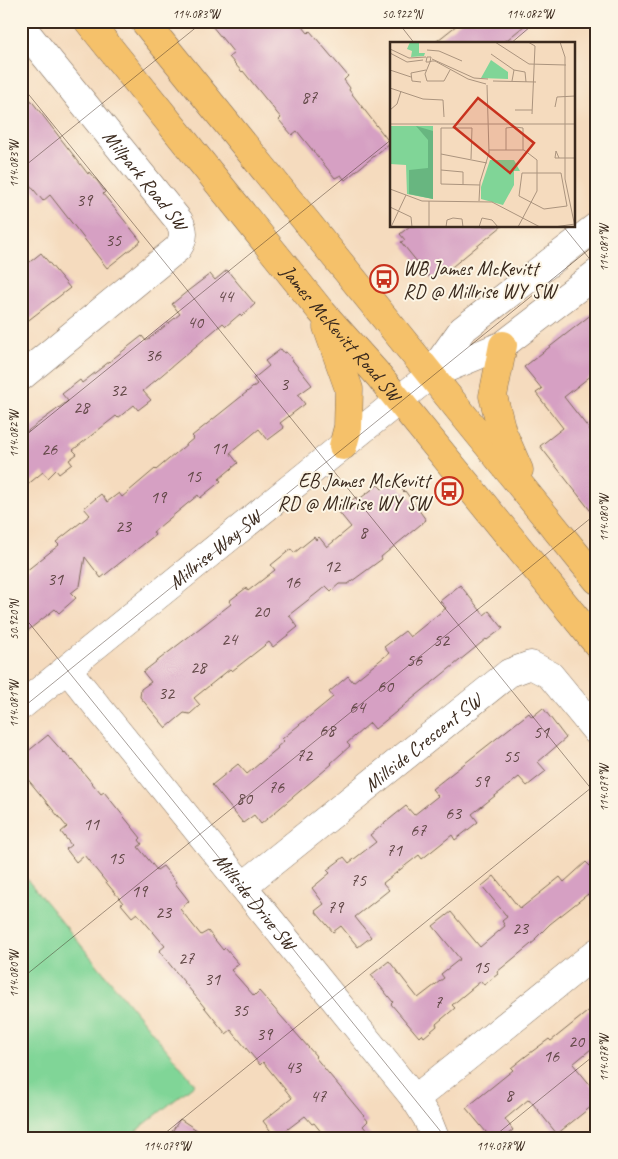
<svg xmlns="http://www.w3.org/2000/svg" width="618" height="1159" font-family="Caveat,sans-serif">
<style>
.green{fill:#80d597;stroke:#5e805a}
.building{fill:#d6a0c3}
.lines{fill:none;stroke-linecap:round;stroke-linejoin:round}
.minor-casing{stroke:#7c6856;stroke-width:29}
.major-casing{stroke:#7c6856;stroke-width:29}
.minor{stroke:#fff;stroke-width:28}
.major{stroke:#f5c16b;stroke-width:28}
.ticks{fill:none;stroke:#3b2a1e;stroke-width:1;stroke-opacity:0.45}
.labels{text-anchor:middle;dominant-baseline:central;stroke-width:4;stroke-linejoin:round;paint-order:stroke}
.number-label{font-size:18px;fill:#624847}
.street-label{font-size:20px;fill:#3b2a1e;stroke:#fcf5e5}
.poi-label{font-size:20px;fill:#3b2a1e;stroke:#fcf5e5;text-anchor:start}
.inset-road{fill:none;stroke:#ab947e;stroke-width:1}
.view{fill:#c8321e;fill-opacity:0.15;stroke:#c8321e;stroke-width:2.5}
.inset-edge{fill:none;stroke:#3b2a1e;stroke-width:2.5}
.neatline{fill:none;stroke:#3b2a1e;stroke-width:2}
.ticks-label{font-size:12px;text-anchor:middle;fill:#3b2a1e}
</style>
<rect width="100%" height="100%" fill="#fcf5e5"/>
<filter id="ink" filterUnits="userSpaceOnUse"><feTurbulence type="fractalNoise" baseFrequency=".02" numOctaves="2"/><feDisplacementMap in="SourceGraphic" scale="10" xChannelSelector="R" yChannelSelector="G"/><feConvolveMatrix kernelMatrix="1 2 1 2 8 2 1 2 1" color-interpolation-filters="sRGB"/></filter>
<filter id="wash" filterUnits="userSpaceOnUse"><feTurbulence type="fractalNoise" baseFrequency=".0096" numOctaves="4" result="noise"/><feDisplacementMap in="SourceGraphic" scale="20" xChannelSelector="R" yChannelSelector="G"/><feGaussianBlur stdDeviation="1.12" result="paint"/><feColorMatrix in="noise" values="0 0 0 0 0 0 0 0 0 0 0 0 0 0 0 0 0 1.4 0 .05"/><feComposite in="paint" operator="in"/></filter>
<g filter="url(#wash)">
<rect width="100%" height="100%" fill="#f5dbbe"/>
<path class="green" d="M21,872L195,1084L136,1131L137,1138H21Z"/>
<g id="blocks">
<g class="building">
<path d="M208,21H298L308,33L310,31L348,76L344,80L350,88L349,90L390,143L345,180L341,175L335,178L297,131L292,135L279,120L281,118L243,71L242,72L229,57L234,53Z"/>
<path d="M462,21H530L502,44H433Z"/>
<path d="M30,99L88,174L89,172L98,182L105,192L103,194L141,241L107,268L50,195L43,201L21,174V106Z"/>
<path d="M410,226H502L442,275L440,273L431,279L401,242L405,240L400,234Z"/>
<path d="M41,253L70,288L21,326V269Z"/>
<path d="M227,270L255,304L242,316L240,314L226,326L223,323L143,391L151,400L138,410L134,405L118,418L116,416L73,450L77,454L69,460L72,464L59,474L56,470L48,478L43,472L21,490V436L68,401L62,394L80,380L82,383L142,336L146,341L180,314L172,304L189,290L210,274L215,280Z"/>
<path d="M597,310V371L564,397L597,439V519L540,446L563,428L536,393L542,389L524,367Z"/>
<path d="M281,349L284,353L286,352L312,385L298,395L305,404L280,423L284,428L268,440L259,429L230,453L238,463L219,479L221,481L200,498L198,495L153,532L155,535L101,578L85,557L80,586L71,593L76,598L59,613L55,609L21,636V575L59,545L56,542L90,515L84,508L101,494L107,502L119,493L122,497L155,469L156,470L194,438L192,436L257,384L253,379L269,366L265,361Z"/>
<path d="M391,482L395,488L398,485L404,492L405,491L426,520L381,557L382,559L348,584H339L331,591L326,586L289,615L298,627L273,647L269,642L232,671L230,669L194,698L200,705L190,714L184,713L166,728L140,697L141,689L151,682L143,672L231,604L229,601L246,588L248,591L275,570L271,565L291,549L294,553L314,537L316,540L319,537L327,547L351,527L338,511L356,497L358,500L378,485L382,489Z"/>
<path d="M460,585L484,615L489,611L503,628L487,640L486,639L375,729L370,723L347,743L350,746L331,763L332,764L261,824L254,815L243,823L212,785L238,764L247,774L278,748L277,747L284,741L282,739L333,697L329,692L348,676L353,682L389,653L384,647L405,631L410,637L446,608L440,601Z"/>
<path d="M543,708L566,738L538,762L546,771L527,786L519,777L472,814L478,822L455,840L452,835L422,859L419,855L383,883L389,890L355,917L371,937L358,947L341,926L333,932L315,911L324,904L312,888L330,873L327,870L344,857L349,863L376,842L370,835L406,806L414,815L438,796L432,789L529,713L532,717Z"/>
<path d="M48,735L64,753L65,752L72,761L73,760L101,794L104,792L141,838L139,840L142,844L138,847L157,870L163,866L176,882L175,883L189,901L180,909L201,935L208,931L223,950L225,948L239,964L231,970L254,996L259,991L316,1056L315,1057L368,1121L363,1126L373,1138H326L314,1123L312,1124L305,1116L276,1138L263,1121L292,1098L263,1062L260,1065L231,1030L226,1034L159,951L165,946L137,913L132,917L121,904L123,903L84,855L76,862L66,849L71,845L61,832L67,827L21,771V757Z"/>
<path d="M597,860V905L588,894L550,924L535,939L536,940L497,972L498,974L484,985L481,981L452,1005L455,1008L436,1024L437,1026L424,1037L422,1034L419,1037L391,1004L393,1002L371,975L389,961L418,998L444,978L441,974L460,959L433,926L451,912L480,947L505,926L502,921L507,917L505,914L482,886L494,876L520,909L560,877L564,882L586,862L590,866Z"/>
<path d="M597,1004V1044L573,1064L597,1093V1102L557,1134L529,1099L505,1119L513,1130L503,1138H491L466,1108L513,1070L511,1068L526,1056L549,1039L551,1041Z"/>
<path d="M180,1119L209,1138H168Z"/>
</g>
</g>
</g>
<g filter="url(#ink)">
<use href="#blocks" fill-opacity="0" stroke="#7c6856" stroke-width="1"/>
<g class="lines">
<defs>
<g id="minor">
<path id="s1" d="M21,26L179,221C185,231 184,239 178,248L21,377"/>
<path d="M430,375L503,345L597,273"/>
<path id="s2" d="M67,669L415,1099L427,1118L435,1138"/>
<path id="s3" d="M21,706L430,375L462,330L597,226"/>
<path id="s4" d="M243,886L509,673L531,665L550,675L597,732"/>
<path d="M415,1099L597,952"/>
</g>
<g id="major">
<path id="s5" d="M88,21L320,310L379,376L597,644"/>
<path d="M144,21L597,580"/>
<path d="M327,327L349,389L348,427L343,446"/>
<path d="M503,345L493,396L502,431L519,470"/>
</g>
</defs>
<use href="#minor" class="minor-casing"/>
<use href="#major" class="major-casing"/>
<use href="#minor" class="minor"/>
<use href="#major" class="major"/>
</g>
</g>
<path class="ticks" d="M397,21L415,44M510,44L537,21M21,85L597,796M21,169L204,21M563,226L597,268M21,439L392,139M21,613L446,1138M21,709L597,243M21,979L597,513M159,1138L597,783M492,1138L597,1053"/>
<defs>
<symbol id="bus-ring" viewBox="-11 -11 22 22"><circle r="9.5" fill="#fcf5e5" stroke="#c8321e" stroke-width="1.5"/><path d="M-5-6H5V4H4V6H2V4H-2V6H-4V4H-5ZM-3.5-4V0h7V-4ZM-3.5 1.2v1.5H-2V1.2ZM2 1.2v1.5H3.5V1.2Z" fill="#c8321e"/></symbol>
</defs>
<g fill-rule="evenodd">
<use href="#bus-ring" x="368" y="263" width="32" height="32"/>
<use href="#bus-ring" x="433" y="475" width="32" height="32"/>
</g>
<g class="labels">
<g class="number-label">
<text x="309" y="97">87</text>
<text x="84" y="200">39</text>
<text x="113" y="240">35</text>
<text x="225" y="296">44</text>
<text x="195" y="322">40</text>
<text x="153" y="355">36</text>
<text x="284" y="384">3</text>
<text x="118" y="390">32</text>
<text x="81" y="407">28</text>
<text x="219" y="448">11</text>
<text x="49" y="449">26</text>
<text x="193" y="476">15</text>
<text x="158" y="497">19</text>
<text x="123" y="526">23</text>
<text x="363" y="532">8</text>
<text x="332" y="566">12</text>
<text x="55" y="579">31</text>
<text x="292" y="582">16</text>
<text x="261" y="611">20</text>
<text x="229" y="639">24</text>
<text x="441" y="640">52</text>
<text x="414" y="660">56</text>
<text x="198" y="667">28</text>
<text x="385" y="686">60</text>
<text x="166" y="693">32</text>
<text x="357" y="707">64</text>
<text x="327" y="730">68</text>
<text x="541" y="732">51</text>
<text x="304" y="755">72</text>
<text x="511" y="756">55</text>
<text x="481" y="781">59</text>
<text x="276" y="787">76</text>
<text x="244" y="798">80</text>
<text x="453" y="813">63</text>
<text x="91" y="824">11</text>
<text x="418" y="830">67</text>
<text x="394" y="850">71</text>
<text x="116" y="858">15</text>
<text x="358" y="880">75</text>
<text x="139" y="891">19</text>
<text x="335" y="907">79</text>
<text x="163" y="912">23</text>
<text x="520" y="928">23</text>
<text x="186" y="958">27</text>
<text x="481" y="967">15</text>
<text x="212" y="979">31</text>
<text x="438" y="1002">7</text>
<text x="240" y="1010">35</text>
<text x="264" y="1034">39</text>
<text x="576" y="1041">20</text>
<text x="551" y="1056">16</text>
<text x="293" y="1067">43</text>
<text x="509" y="1095">8</text>
<text x="318" y="1096">47</text>
</g>
<g class="street-label">
<text stroke="none"><textPath href="#s1" startOffset="198">Millpark Road SW</textPath></text>
<text stroke="none"><textPath href="#s5" startOffset="402">James McKevitt Road SW</textPath></text>
<text stroke="none"><textPath href="#s3" startOffset="249">Millrise Way SW</textPath></text>
<text stroke="none"><textPath href="#s4" startOffset="230">Millside Crescent SW</textPath></text>
<text stroke="none"><textPath href="#s2" startOffset="299">Millside Drive SW</textPath></text>
</g>
<g class="poi-label">
<text x="403" y="268">WB James McKevitt<tspan x="403" dy="23">RD @ Millrise WY SW</tspan></text>
<text x="430" y="480" text-anchor="end">EB James McKevitt<tspan x="430" dy="23">RD @ Millrise WY SW</tspan></text>
</g>
</g>
<g transform="translate(390 42)">
<rect width="185" height="185" fill="#f5dbbe"/>
<path d="M20,0H29V11H35L34,14L21,15L22,9L17,7ZM101,18L118,30V37L91,36ZM0,84H43V157L17,152L16,123L0,122ZM100,118H124L130,129H124V143L113,163L91,157V145Z" fill="#80d597"/>
<path d="M26,84L43,89V157L19,152V128L38,126V98Z" fill="#68b680"/>
<path class="inset-road" d="M105,0L139,22L176,23M138,0L145,4L142,72M170,0L175,15V137L185,185M0,7L19,16L36,15M37,8L49,9L72,19M0,11L17,20L33,18M101,12L124,28M42,17L84,36L98,37M40,20L41,15H37L36,20H39L42,19H45L78,37L96,42M40,20L35,32L37,39H54L60,28M0,28L21,35M103,39L146,40M122,39L124,28L135,30L136,40M31,40L22,39L21,31L36,28M0,46L33,57L53,58L54,75M165,65L167,55L185,54M0,68L7,62L11,49M125,68H142M0,82H185M99,108H134L147,118V149L128,185M116,108V86L125,85L133,86V108M51,112L97,121M169,116H165L166,109L169,116H185M81,117L82,86H51V142L90,143M51,128L73,130V143M132,131H171L177,164L154,167L129,154ZM0,147L32,159L102,160L150,185M89,159L90,140L99,111L97,43M0,165L21,175L22,185M1,185L16,153M39,185V159M56,185L57,178L63,176L72,177L73,185M89,185L92,176L102,178L108,185M164,185L185,182"/>
<path class="view" d="M88,56L144,101L120,131L64,85Z"/>
<rect width="185" height="185" class="inset-edge"/>
</g>
<rect width="618" height="1159" fill="none" stroke="#fcf5e5" stroke-width="55"/>
<rect x="28" y="28" width="562" height="1104" class="neatline"/>
<g class="ticks-label">
<text x="196" y="18">114.083°W</text>
<text x="402" y="18">50.922°N</text>
<text x="530" y="18">114.082°W</text>
<text transform="translate(14 164) rotate(-90)" y="4">114.083°W</text>
<text transform="translate(604 248) rotate(-90)" y="4">114.081°W</text>
<text transform="translate(14 434) rotate(-90)" y="4">114.082°W</text>
<text transform="translate(604 518) rotate(-90)" y="4">114.080°W</text>
<text transform="translate(14 620) rotate(-90)" y="4">50.920°N</text>
<text transform="translate(14 704) rotate(-90)" y="4">114.081°W</text>
<text transform="translate(604 788) rotate(-90)" y="4">114.079°W</text>
<text transform="translate(14 974) rotate(-90)" y="4">114.080°W</text>
<text transform="translate(604 1058) rotate(-90)" y="4">114.078°W</text>
<text x="167" y="1150">114.079°W</text>
<text x="500" y="1150">114.078°W</text>
</g>
</svg>
